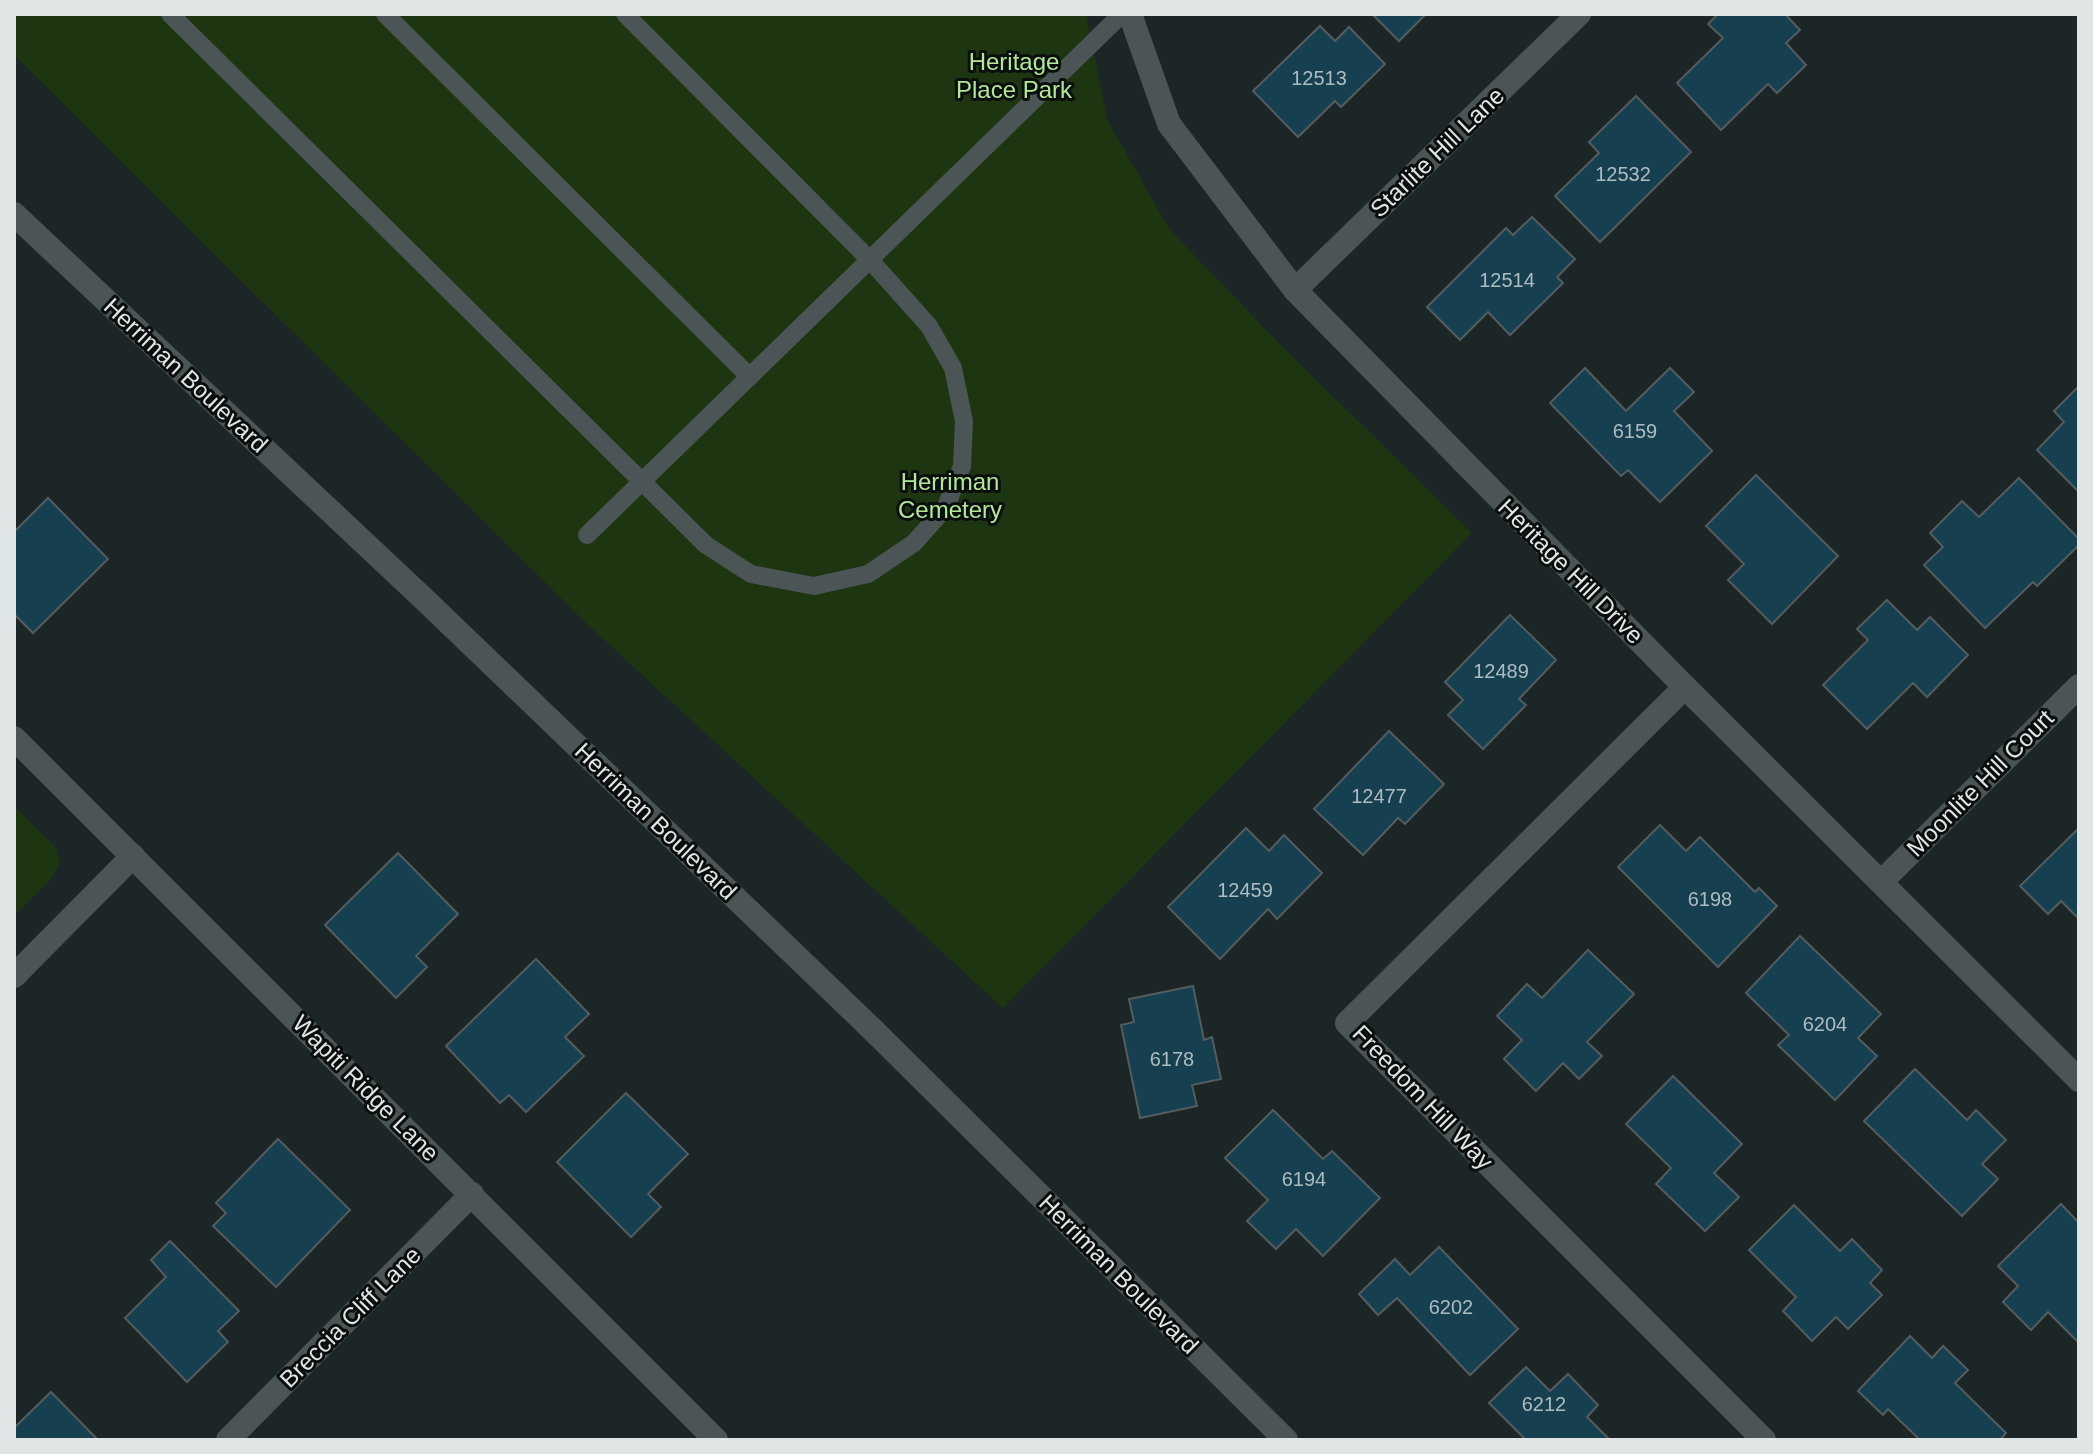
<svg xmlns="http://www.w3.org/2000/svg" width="2093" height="1454" font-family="Arial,sans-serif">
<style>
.green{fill:#1e3511}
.building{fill:#163f50;stroke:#545c60;stroke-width:2}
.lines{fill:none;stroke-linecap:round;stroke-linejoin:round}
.lane{stroke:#4b5555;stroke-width:18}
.street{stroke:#4b5555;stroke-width:24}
.secondary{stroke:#4b5555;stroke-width:24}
.labels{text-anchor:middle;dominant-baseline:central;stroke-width:6;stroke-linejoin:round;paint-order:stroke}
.number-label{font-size:20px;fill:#aebcc0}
.park-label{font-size:24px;fill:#b2e798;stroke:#0a0e0e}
.street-label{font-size:24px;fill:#e0e6e6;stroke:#0a0e0e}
</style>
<rect width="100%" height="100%" fill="#1d2626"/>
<g class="green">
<path d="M14,14H1086L1107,119L1169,229L1282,346L1472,533L1003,1008L586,623L14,55Z"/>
<path d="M14,807L55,846L60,862L52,878L14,915Z"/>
</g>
<g class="building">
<path d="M1372,14H1426L1399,41Z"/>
<path d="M1718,14H1785L1800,30L1786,43L1806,65L1777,93L1768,84L1721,130L1677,83L1723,38L1708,24Z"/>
<path d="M1320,26L1335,41L1349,27L1385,64L1341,107L1335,101L1298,137L1253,91Z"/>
<path d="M1636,96L1691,152L1600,242L1555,196L1599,153L1589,142Z"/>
<path d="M1532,217L1575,259L1557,277L1563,283L1510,335L1488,312L1460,340L1427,307L1506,228L1513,235Z"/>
<path d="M1585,368L1626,411L1670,368L1694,392L1674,411L1712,451L1660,502L1628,470L1621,476L1550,403Z"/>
<path d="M2079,386V492L2037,450L2064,422L2054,411Z"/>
<path d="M1756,475L1838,556L1772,624L1728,580L1744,564L1706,526Z"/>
<path d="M2019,478L2079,539V545L2037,586L2033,582L1985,628L1924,565L1943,547L1930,533L1962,501L1979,517Z"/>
<path d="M48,498L108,559L33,633L14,614V532Z"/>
<path d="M1887,600L1917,630L1930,617L1968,655L1927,697L1913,683L1867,729L1823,685L1868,640L1857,629Z"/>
<path d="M1510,615L1556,660L1519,699L1526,705L1483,749L1448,715L1463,700L1445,682Z"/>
<path d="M1389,731L1444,784L1405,824L1398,818L1363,855L1314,809Z"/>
<path d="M1660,825L1686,851L1700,837L1755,892L1759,888L1777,906L1718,967L1618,867Z"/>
<path d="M1246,828L1269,851L1284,835L1322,873L1277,919L1268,909L1220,959L1168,907Z"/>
<path d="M2079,828V919L2061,901L2048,914L2020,886Z"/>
<path d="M398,853L458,914L416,956L427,967L396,998L325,925Z"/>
<path d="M1800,936L1881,1014L1858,1038L1877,1056L1835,1100L1778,1045L1789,1035L1746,993Z"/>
<path d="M1588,950L1634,994L1587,1042L1602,1056L1579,1079L1563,1063L1536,1091L1504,1059L1522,1040L1497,1016L1527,984L1542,998Z"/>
<path d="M536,959L589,1014L565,1037L584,1056L526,1112L509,1095L500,1103L446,1046Z"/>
<path d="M1193,986L1204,1040L1212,1037L1221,1079L1192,1085L1197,1106L1140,1118L1121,1025L1134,1022L1129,999Z"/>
<path d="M1915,1069L1967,1120L1976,1110L2006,1140L1982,1164L1998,1179L1962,1216L1864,1121Z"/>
<path d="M1673,1076L1742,1144L1714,1173L1739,1197L1705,1231L1656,1184L1671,1168L1626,1124Z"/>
<path d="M626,1093L688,1154L648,1194L661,1207L631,1237L557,1162Z"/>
<path d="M1273,1110L1323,1159L1332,1151L1380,1198L1323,1256L1296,1229L1276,1249L1247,1221L1268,1200L1225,1158Z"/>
<path d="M278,1139L350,1210L276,1287L213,1226L226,1213L216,1203Z"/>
<path d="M2061,1204L2079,1223V1343L2048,1312L2031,1330L2003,1302L2018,1286L1998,1266Z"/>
<path d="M1794,1205L1840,1251L1852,1239L1882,1270L1870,1283L1882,1295L1848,1329L1836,1317L1812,1341L1783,1311L1796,1297L1749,1250Z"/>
<path d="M170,1241L239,1311L218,1331L228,1342L187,1382L125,1318L166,1277L151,1260Z"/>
<path d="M1439,1247L1518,1329L1470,1375L1397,1298L1378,1315L1359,1294L1395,1259L1410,1275Z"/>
<path d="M1910,1336L1932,1358L1943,1346L1968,1370L1955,1383L2006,1433L2000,1440H1920L1888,1409L1883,1415L1858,1391Z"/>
<path d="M1526,1367L1550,1391L1568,1374L1598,1405L1587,1417L1610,1440H1526L1489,1403Z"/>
<path d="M51,1392L98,1440H14V1428Z"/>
</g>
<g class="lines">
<g class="lane">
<path d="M170,14L706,545L751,574L814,586L868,574L914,543L946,507L962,466L964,421L953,368L929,326L870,260L625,14"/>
<path d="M385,14L750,377"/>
<path d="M587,535L1122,14"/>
</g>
<g class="street">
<path d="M1130,14L1169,124L1295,290L1685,687L2079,1080"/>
<path d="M1295,290L1579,14"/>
<path d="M1685,687L1347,1023L1764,1440"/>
<path d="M14,738L716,1440"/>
<path d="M1882,881L2079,686"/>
<path d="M14,976L133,856"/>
<path d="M228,1440L472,1194"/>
</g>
<path class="secondary" d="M14,214L425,600L873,1030L1286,1440"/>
</g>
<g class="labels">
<g class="number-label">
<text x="1319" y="78">12513</text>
<text x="1623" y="174">12532</text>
<text x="1507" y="280">12514</text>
<text x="1635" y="431">6159</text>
<text x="1501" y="671">12489</text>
<text x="1379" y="796">12477</text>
<text x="1245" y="890">12459</text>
<text x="1710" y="899">6198</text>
<text x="1825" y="1024">6204</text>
<text x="1172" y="1059">6178</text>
<text x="1304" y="1179">6194</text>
<text x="1451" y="1307">6202</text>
<text x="1544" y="1404">6212</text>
</g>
<g class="park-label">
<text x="1014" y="61">Heritage<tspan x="1014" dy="28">Place Park</tspan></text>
<text x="950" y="481">Herriman<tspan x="950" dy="28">Cemetery</tspan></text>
</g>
<g class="street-label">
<text transform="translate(1437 152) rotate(-44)">Starlite Hill Lane</text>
<text transform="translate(186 375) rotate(43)">Herriman Boulevard</text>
<text transform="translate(1571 571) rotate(45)">Heritage Hill Drive</text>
<text transform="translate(1980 783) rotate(-45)">Moonlite Hill Court</text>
<text transform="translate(656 821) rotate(44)">Herriman Boulevard</text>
<text transform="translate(366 1088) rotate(45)">Wapiti Ridge Lane</text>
<text transform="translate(1423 1097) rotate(46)">Freedom Hill Way</text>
<text transform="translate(1119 1274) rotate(45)">Herriman Boulevard</text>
<text transform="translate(350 1317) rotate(-45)">Breccia Cliff Lane</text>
</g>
</g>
<rect width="2093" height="1454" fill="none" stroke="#e0e6e6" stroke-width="32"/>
</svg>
